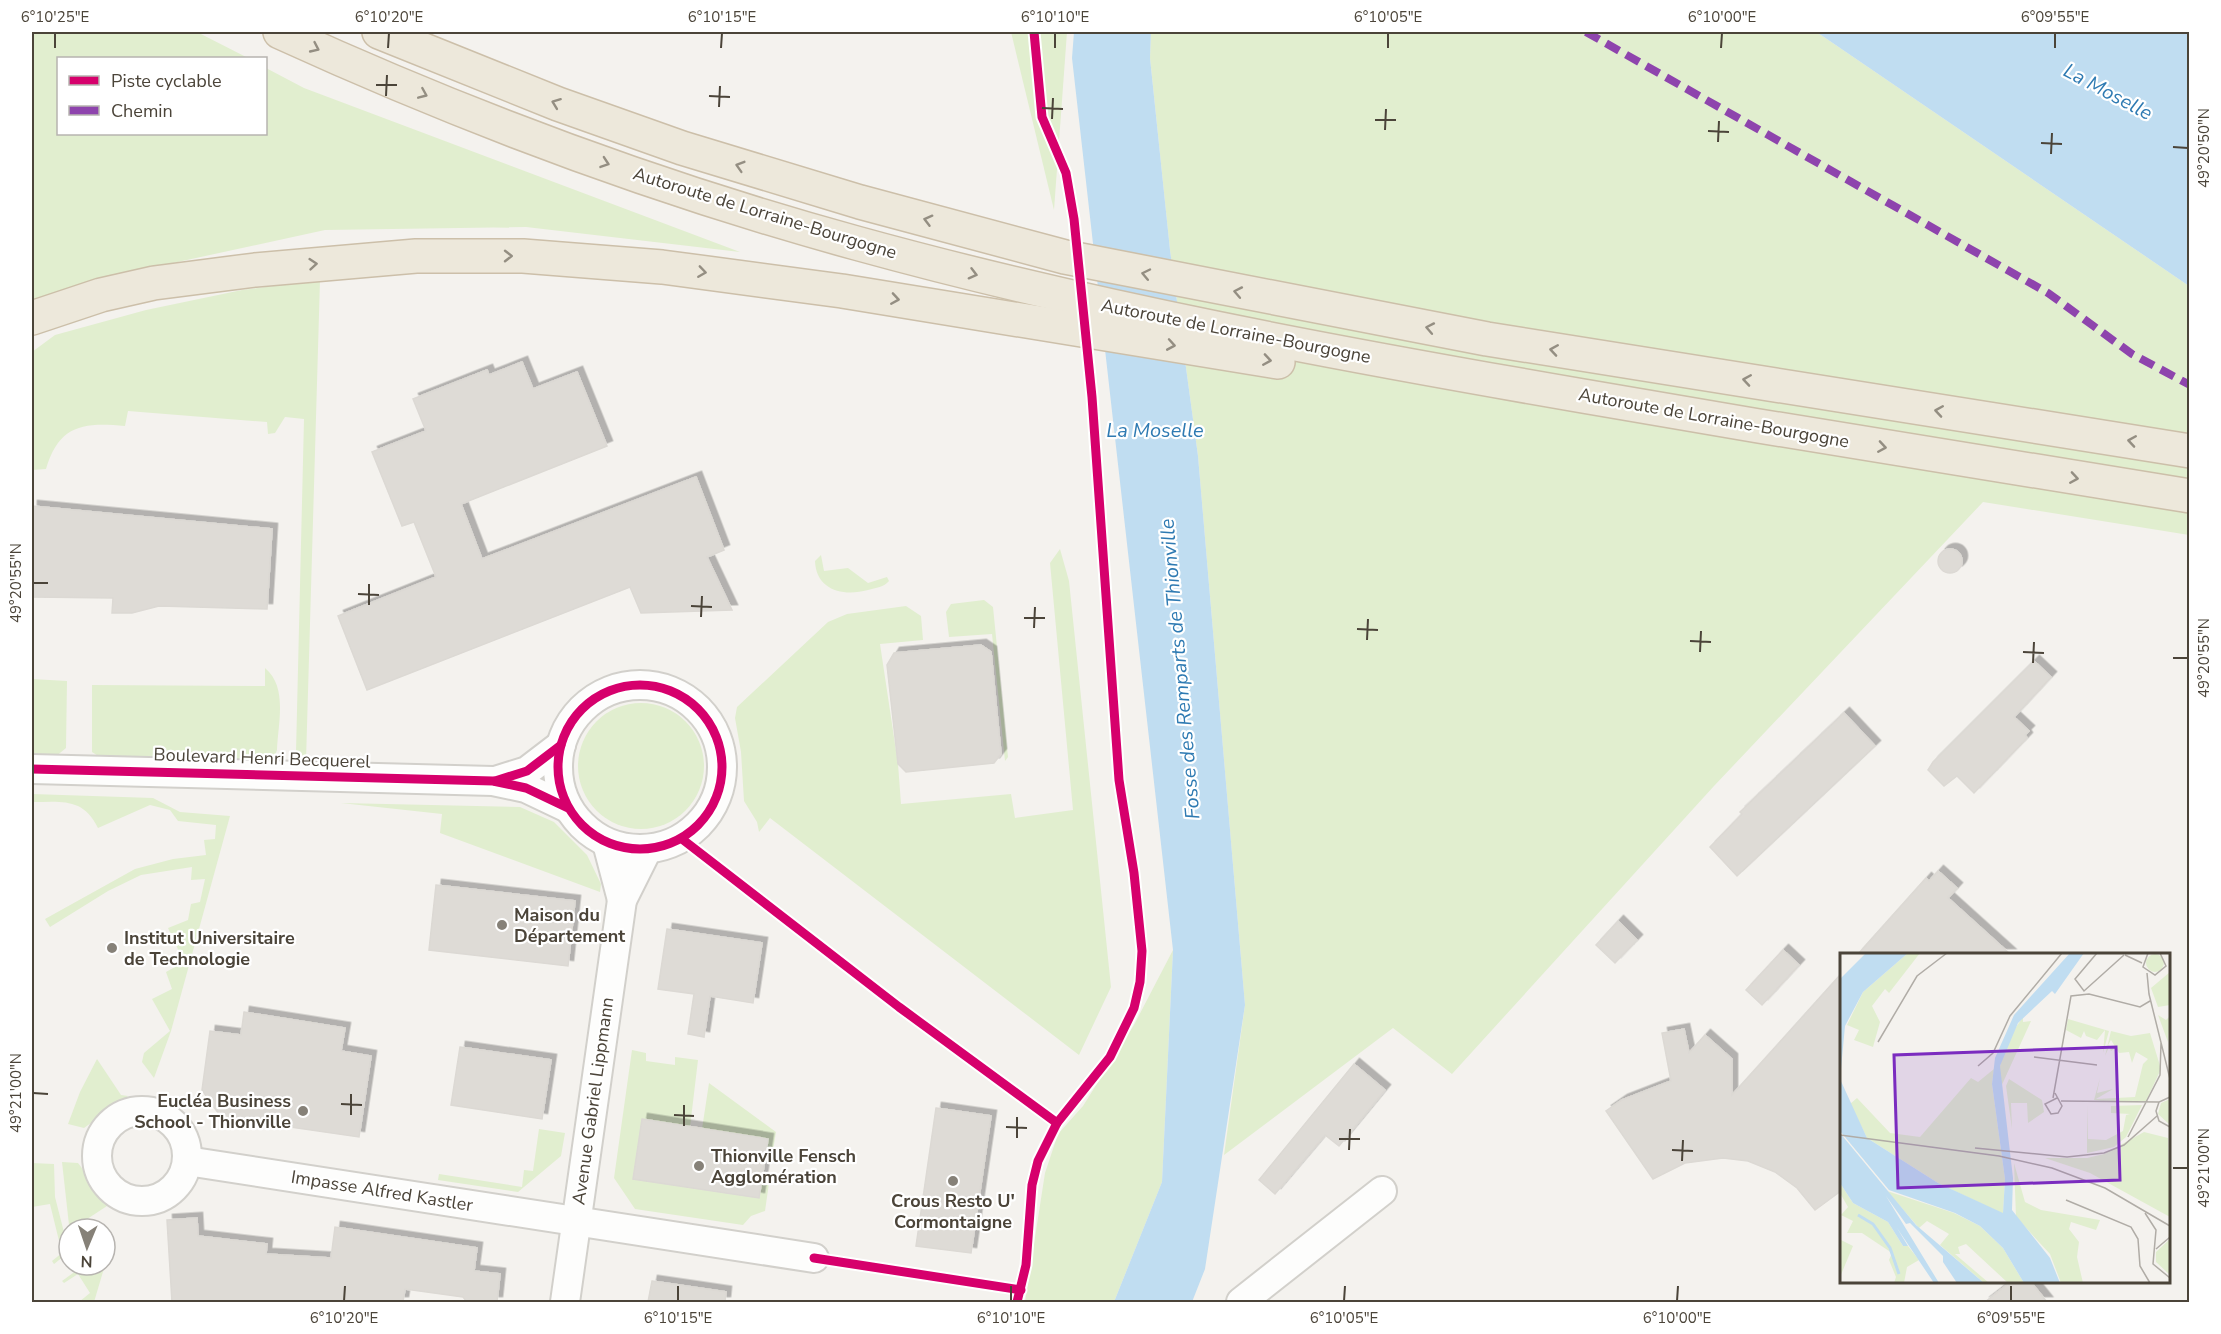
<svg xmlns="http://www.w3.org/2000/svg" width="2221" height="1334" font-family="'Nunito Sans',sans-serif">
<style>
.green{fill:#e1eecf}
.water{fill:#c0ddf1}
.building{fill:#dedbd6;stroke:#dcd9d4;stroke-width:1.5;filter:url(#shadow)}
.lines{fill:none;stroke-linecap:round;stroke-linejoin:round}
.minor-casing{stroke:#d2d0cb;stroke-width:32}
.highway-casing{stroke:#ccbfa9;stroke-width:36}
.minor{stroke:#fdfdfc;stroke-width:28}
.highway{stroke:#ede8db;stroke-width:33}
.quiet{stroke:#8e44ad;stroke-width:8;stroke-dasharray:15 8;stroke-linecap:butt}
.cycleway-casing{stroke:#fff;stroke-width:13}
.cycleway{stroke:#d6006c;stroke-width:9}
.oneway{stroke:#948e82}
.ticks{fill:none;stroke:#4b4439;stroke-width:2}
.poi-dot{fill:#868178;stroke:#fff;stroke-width:2}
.labels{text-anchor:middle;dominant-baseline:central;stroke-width:4.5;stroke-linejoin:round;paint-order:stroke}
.street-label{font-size:18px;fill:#4b4439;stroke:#fff}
.poi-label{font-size:18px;font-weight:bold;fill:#4b4439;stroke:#fff;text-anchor:start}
.water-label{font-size:20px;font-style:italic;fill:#2e7ab2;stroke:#fff}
.inset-river{fill:none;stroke:#c0ddf1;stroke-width:3}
.inset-road{fill:none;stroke:#b0aca6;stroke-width:1.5}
.view{fill:#7b2cbf;fill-opacity:0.15;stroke:#7b2cbf;stroke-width:3}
.inset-edge{fill:none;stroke:#4b4439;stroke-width:3}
.neatline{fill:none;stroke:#4b4439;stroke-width:2}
.ticks-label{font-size:15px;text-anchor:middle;fill:#4b4439}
</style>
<defs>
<filter id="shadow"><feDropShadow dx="5.5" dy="-5.5" stdDeviation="0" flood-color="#0004"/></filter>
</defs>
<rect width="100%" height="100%" fill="#f4f2ee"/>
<g class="green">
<path d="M32,32H197L248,58H58V134H266V68L304,88L740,252L526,227L325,230L150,268L32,309Z"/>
<path d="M1011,32H1067L1054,210Z"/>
<path d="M1151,32H1814L1821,35L2189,286V535L1983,502L1714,786L1452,1074L1393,1028L1224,1155L1245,1005L1198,456L1170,250L1150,58Z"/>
<path d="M320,280L306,761L298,759L296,752L304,419L285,417L275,433L268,434L267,422L128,411L125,426C83,422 59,425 46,469L32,470V352L55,335L146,310L242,290Z"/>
<path d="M1060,549L1069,581L1111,987L1079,1055L770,818L759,832L757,822L744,801L741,752L735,718L737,707L828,622L847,614L906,606L921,616L923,640L880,644L898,764L901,804L1011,794L1015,818L1073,810L1050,563Z"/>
<path d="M821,555L824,571L848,568L868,583L887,577L889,581C884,587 876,588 868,590C843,597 816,590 815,561Z"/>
<path d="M984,600L993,607L1008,757L1005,761L992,634L949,637L946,612L951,604Z"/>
<path d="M265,668C288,687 278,723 277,750L274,758L268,763L103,759L92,752V685L265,686Z"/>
<path d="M32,679L67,681L66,748L55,757H32Z"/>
<circle cx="641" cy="766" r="63"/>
<path d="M32,794L153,798L180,812L230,816L171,1031L154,1078L142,1062L144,1053L170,1031L152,999L172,989L166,972L184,962L168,928L188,920L191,904L200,902L205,879L191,880L192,867L141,875L108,891L50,927L45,919L135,869L173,859L206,855L204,840L215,839L216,825L178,821L170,810L150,805L98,828C83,797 61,802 32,802Z"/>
<path d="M341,803L520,807L554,822L587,855L601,884L600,892L440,833L442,814Z"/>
<path d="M1173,950L1162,1182L1114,1302H1025L1045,1173L1058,1134L1083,1106L1134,1025Z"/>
<path d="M632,1050L646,1053V1061L675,1065V1057L698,1060L690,1127L642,1120L633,1179L759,1198L762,1175L770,1176L765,1211L751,1216L743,1225L635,1209L614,1178Z"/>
<path d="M97,1059L121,1095L128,1096L84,1128L68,1124L80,1092Z"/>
<path d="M709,1083L776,1132L772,1157L765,1156L767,1139L702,1129Z"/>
<path d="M539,1129L565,1133L561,1156L518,1192L438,1180L439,1174L522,1187L524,1170L533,1171Z"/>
<path d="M62,1162L78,1163L110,1204L72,1229L69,1225Z"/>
<path d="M32,1163L54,1164L55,1197L69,1252L54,1264L52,1261L62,1253L50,1204L32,1207Z"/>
<path d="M84,1265H105L94,1302H79L90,1293L78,1274L64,1283L62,1281Z"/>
</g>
<g class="water">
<path d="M1074,32H1151L1150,58L1170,250L1198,456L1245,1005L1205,1269L1192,1302H1114L1162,1182L1173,950L1072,58Z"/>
<path d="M1814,32H2189V286L1821,35Z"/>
</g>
<g class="building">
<path d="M522,362L533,389L577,372L607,446L461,504L482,559L696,477L724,550L707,557L732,610L641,613L630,587L367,690L338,616L436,577L414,522L402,526L372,452L426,431L413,399L487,370L489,375Z"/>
<path d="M32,506L272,529L267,609L159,606L132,613H112L113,598L32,597Z"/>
<circle cx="1950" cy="561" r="12"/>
<path d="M981,645L991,652L1001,754L994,763L906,772L898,764L887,665L894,653Z"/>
<path d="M2034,661L2051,677L2014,717L2029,731L2025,735L2027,738L1974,793L1957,776L1944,786L1928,770L1933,762Z"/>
<path d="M1844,713L1875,746L1737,876L1710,847L1742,814L1740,812Z"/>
<path d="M1938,871L1957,888L1948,898L2010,954H1858L1926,878L1929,881Z"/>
<path d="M436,885L575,901L568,966L429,950Z"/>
<path d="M1618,921L1637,940L1615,963L1596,945Z"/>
<path d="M667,929L762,943L753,1003L710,996L704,1037L688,1034L694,994L658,989Z"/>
<path d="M1783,950L1799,965L1762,1005L1746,990Z"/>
<path d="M1842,973V1190L1815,1210L1797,1188L1775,1172L1748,1161L1723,1158L1685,1163L1653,1179L1606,1111L1622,1100L1671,1081L1662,1033L1684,1029L1689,1053L1705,1035L1732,1059V1095Z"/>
<path d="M244,1012L345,1028L341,1051L371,1056L359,1137L221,1117L202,1090L210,1031L241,1035Z"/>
<path d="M460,1047L551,1060L542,1119L451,1105Z"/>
<path d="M1354,1064L1385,1090L1339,1146L1325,1135L1275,1194L1259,1180Z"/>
<path d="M936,1108L991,1116L971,1253L916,1246Z"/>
<path d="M642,1119L768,1139L759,1198L633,1179Z"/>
<path d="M197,1218L198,1236L267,1244L266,1254L331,1258L335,1227L477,1248L474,1271L500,1274L497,1302H467L463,1297L405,1289L403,1302H172L167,1220Z"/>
<path d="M652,1281L726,1292L725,1302H648Z"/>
<path d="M2012,1281H2030L2047,1302H1985Z"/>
</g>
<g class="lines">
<defs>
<g id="minor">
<circle cx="640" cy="767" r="82"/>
<path d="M32,769L493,781L526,788L568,808"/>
<path d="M495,781L527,771L561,745"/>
<path d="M607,843L622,900"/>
<circle cx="142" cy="1156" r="45"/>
<path d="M187,1161L814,1258"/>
<path d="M565,1302L622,900L647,850"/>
<path d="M1241,1302L1382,1191"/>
</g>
<g id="highway">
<path d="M280,32C466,117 659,189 856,243C1095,309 1339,354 1583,396C1785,431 1987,464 2190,496"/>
<path d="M379,32L558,104L682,148L860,202L1065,257L1487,339L2190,451"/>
<path d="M32,318L101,295L154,283L255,270L416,256H523L662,267L842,291L1278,362"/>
</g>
</defs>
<use href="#minor" class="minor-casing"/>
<use href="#highway" class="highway-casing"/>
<use href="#minor" class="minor"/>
<use href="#highway" class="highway"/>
<path class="quiet" d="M1586,32L2048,293L2132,354L2190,385"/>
<defs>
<g id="cycleway">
<circle cx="640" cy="767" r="82"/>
<path d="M32,769L493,781L526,788L568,808"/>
<path d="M495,781L527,771L561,745"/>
<path d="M682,839L899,1007L1057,1123"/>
<path d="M814,1258L1021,1290"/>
<path d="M1017,1302L1026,1265L1032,1185L1038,1161L1057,1123L1110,1057L1134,1008L1140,982L1142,951L1134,873L1119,780L1092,397L1074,219L1066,173L1042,117L1034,32"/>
</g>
</defs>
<use href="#cycleway" class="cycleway-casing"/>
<use href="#cycleway" class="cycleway"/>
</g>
<defs><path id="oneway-chevron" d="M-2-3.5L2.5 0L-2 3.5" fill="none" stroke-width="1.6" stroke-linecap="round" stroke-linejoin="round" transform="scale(1.5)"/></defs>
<g class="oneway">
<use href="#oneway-chevron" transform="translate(315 48) rotate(25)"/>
<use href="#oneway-chevron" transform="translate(423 94) rotate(23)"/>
<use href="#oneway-chevron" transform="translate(556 103) rotate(-159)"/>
<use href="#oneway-chevron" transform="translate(605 163) rotate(19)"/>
<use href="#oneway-chevron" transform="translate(740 166) rotate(-163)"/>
<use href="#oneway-chevron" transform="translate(928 220) rotate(-165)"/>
<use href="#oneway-chevron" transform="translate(508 256)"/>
<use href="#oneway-chevron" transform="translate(313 264) rotate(-5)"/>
<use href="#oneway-chevron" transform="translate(702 272) rotate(8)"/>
<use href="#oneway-chevron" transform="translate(973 274) rotate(15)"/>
<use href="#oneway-chevron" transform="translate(1146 274) rotate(-168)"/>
<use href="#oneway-chevron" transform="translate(1238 292) rotate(-169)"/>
<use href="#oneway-chevron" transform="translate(895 299) rotate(9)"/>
<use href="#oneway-chevron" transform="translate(1430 328) rotate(-169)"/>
<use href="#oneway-chevron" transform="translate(1171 345) rotate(10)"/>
<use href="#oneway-chevron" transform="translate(1554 350) rotate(-171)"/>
<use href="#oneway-chevron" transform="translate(1267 360) rotate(9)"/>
<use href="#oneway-chevron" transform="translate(1747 380) rotate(-171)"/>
<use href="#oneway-chevron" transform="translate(1939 411) rotate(-171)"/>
<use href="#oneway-chevron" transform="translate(2132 441) rotate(-171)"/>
<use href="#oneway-chevron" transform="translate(1882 447) rotate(9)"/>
<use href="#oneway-chevron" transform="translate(2074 478) rotate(9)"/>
</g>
<path class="ticks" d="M55,48V33M388,48L389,33M721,48L722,33M1055,48V33M1388,48V33M1721,48L1722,33M2055,48V33M376,85H397M386,96L387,75M709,96L730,97M719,107L720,86M1042,108L1063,109M1052,119L1053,98M1375,120H1396M1385,130L1386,109M1708,131L1729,132M1718,142L1719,121M2041,143L2062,144M2173,147L2188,148M2051,154L2052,133M33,583H48M358,594L379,595M369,605V584M691,606L712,607M701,617L702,596M1024,618H1045M1034,628L1035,607M1357,629L1378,630M1367,640L1368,619M1690,641L1711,642M1700,652L1701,631M2023,652L2044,653M2173,658H2188M2033,663L2034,642M33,1093L48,1094M341,1104L362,1105M351,1115V1094M674,1115L694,1116M684,1126V1105M1006,1127L1027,1128M1017,1138V1117M1339,1139H1360M1349,1150L1350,1129M1672,1150L1693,1151M1682,1161L1683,1140M2173,1168H2188M344,1301L345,1286M678,1301V1286M1011,1301V1286M1344,1301L1345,1286M1677,1301L1678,1286M2011,1301V1286"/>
<g class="poi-dot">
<circle cx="502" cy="925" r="6"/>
<circle cx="112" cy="948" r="6"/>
<circle cx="303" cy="1111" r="6"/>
<circle cx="699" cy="1166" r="6"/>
<circle cx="953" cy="1181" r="6"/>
</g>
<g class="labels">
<g class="street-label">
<text transform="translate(765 213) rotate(17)">Autoroute de Lorraine-Bourgogne</text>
<text transform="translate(1236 331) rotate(11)">Autoroute de Lorraine-Bourgogne</text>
<text transform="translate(1714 418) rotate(10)">Autoroute de Lorraine-Bourgogne</text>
<text transform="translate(262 758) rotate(2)">Boulevard Henri Becquerel</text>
<text transform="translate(593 1101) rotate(-82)">Avenue Gabriel Lippmann</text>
<text transform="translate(382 1191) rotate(9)">Impasse Alfred Kastler</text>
</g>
<g class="poi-label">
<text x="514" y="915">Maison du<tspan x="514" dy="21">Département</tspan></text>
<text x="124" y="938">Institut Universitaire<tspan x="124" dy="21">de Technologie</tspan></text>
<text x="291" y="1101" text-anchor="end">Eucléa Business<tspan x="291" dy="21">School - Thionville</tspan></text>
<text x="711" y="1156">Thionville Fensch<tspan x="711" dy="21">Agglomération</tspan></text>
<text x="953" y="1201" text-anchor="middle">Crous Resto U'<tspan x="953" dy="21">Cormontaigne</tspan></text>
</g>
<g class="water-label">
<text transform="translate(2108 92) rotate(28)">La Moselle</text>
<text x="1155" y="430">La Moselle</text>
<text transform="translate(1180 669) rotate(-95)">Fosse des Remparts de Thionville</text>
</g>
</g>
<g transform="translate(1840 953)">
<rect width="330" height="330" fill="#f4f2ee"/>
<path d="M68,0H80L49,40L45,36L32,53L40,69L33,94L14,87L19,77L7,72L23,39ZM306 10a9 9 0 1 1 18 0a9 9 0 1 1-18 0ZM330,19V52L318,54L311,35ZM318,62L326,67L330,63L328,89ZM183,64V69L191,68L160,136V113L169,84ZM228,66L269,78L263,100L265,77L257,87L246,83L244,78L241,85L226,77ZM271,78L291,83L310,80L321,116L306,148H262L254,147L260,125L261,120L257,140L273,136L256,146L295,144L303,111L308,106L296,99L292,110L289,99L279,100L271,87L268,92L274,96L271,98L269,94L265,103ZM154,116L152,131L165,226L163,261L98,230L27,185L10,151L17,145L50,180L80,184L131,125L138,129ZM169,126L202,147L204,159L188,170L187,150H171L172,176L166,133ZM330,146V172L318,161L321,150ZM247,152L248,186L266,187L283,178L286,162L290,161L271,160V153L302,152L286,184L274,194L247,200ZM304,179L328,185L330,264L250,220L205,205H247L264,201ZM174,210L185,249L201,257L260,267L256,277L231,269L229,276L239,289L237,304L243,330H221L210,301L176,264ZM0,230L13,250L48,269L63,293H68L79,307L67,314L64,330H54L56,324L49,307L52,300L22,280H7L13,268L1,262L8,254L0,240ZM47,238L114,260L140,273L163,295L184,330H168L126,291L118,294L120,301H115L149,330H144L100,292L109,281L87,268L79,275ZM330,286V322L316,309V299ZM1,287L13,293L0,324V287Z" fill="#e1eecf"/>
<path d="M26,0H68L23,39L5,73L0,126L27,185L98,230L163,260L165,226L152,131L155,105L174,62L230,0H244L215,41L212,38L178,70L160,113L173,225L172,257L210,305L220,330H184L163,295L140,273L115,260L49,237L0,178V26ZM0,180L76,272L144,330H117L103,309V303L70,270L66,271L46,243L99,330H94L57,275L68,293H63L48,269L13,250L0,230Z" fill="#c0ddf1"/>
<path class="inset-river" d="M18,262L33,271L50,295L59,321"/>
<path class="inset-road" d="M257,0L235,26L244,38L284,2M308,0L303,14L315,22L326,13L320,0M285,2L302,10M307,20L309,41L330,126M38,89L77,23L107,0M194,104L257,112M138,113L153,100L170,63L222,0M215,140L222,153L218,160L211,161L205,151L217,145M330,144L319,149L316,158L319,168L330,174M213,145L231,43L249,41L300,54L310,48M221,148L319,149M0,182L159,203L212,215L265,235L330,273M288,184L320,122L321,90M135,195L227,204L264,200L284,192L317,163M226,247L291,274L298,286L300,313L310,330M305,260L316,277L313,311L330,325M316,296L330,284"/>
<path class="view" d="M276,94L280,227L58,235L54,102Z"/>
<rect width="330" height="330" class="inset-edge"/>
</g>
<rect width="2221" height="1334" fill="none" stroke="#ffffff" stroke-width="66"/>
<rect x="57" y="57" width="210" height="78" fill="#ffffff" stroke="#b7b4b0" stroke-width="1.5"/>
<rect x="69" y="76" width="30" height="9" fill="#d6006c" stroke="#b7b4b0" stroke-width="1.5"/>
<text x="111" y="87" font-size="18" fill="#4b4439">Piste cyclable</text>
<rect x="69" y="106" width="30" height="9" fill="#8e44ad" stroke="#b7b4b0" stroke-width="1.5"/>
<text x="111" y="117" font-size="18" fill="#4b4439">Chemin</text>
<g transform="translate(87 1247) rotate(182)"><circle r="28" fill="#ffffff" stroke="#b7b4b0" stroke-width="1.5"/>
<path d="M0-4.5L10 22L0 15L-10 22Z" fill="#868178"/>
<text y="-9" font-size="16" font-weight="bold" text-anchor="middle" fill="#4b4439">N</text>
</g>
<rect x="33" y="33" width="2155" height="1268" class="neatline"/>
<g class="ticks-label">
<text x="55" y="22">6°10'25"E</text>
<text x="389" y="22">6°10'20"E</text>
<text x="722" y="22">6°10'15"E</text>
<text x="1055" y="22">6°10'10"E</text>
<text x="1388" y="22">6°10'05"E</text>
<text x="1722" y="22">6°10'00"E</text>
<text x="2055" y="22">6°09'55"E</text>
<text transform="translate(2204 148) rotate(-90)" y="5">49°20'50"N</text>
<text transform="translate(16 583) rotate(-90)" y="5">49°20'55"N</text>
<text transform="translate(2204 658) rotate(-90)" y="5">49°20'55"N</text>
<text transform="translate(16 1093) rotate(-90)" y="5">49°21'00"N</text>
<text transform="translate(2204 1168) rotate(-90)" y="5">49°21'00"N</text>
<text x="344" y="1323">6°10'20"E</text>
<text x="678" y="1323">6°10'15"E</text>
<text x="1011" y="1323">6°10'10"E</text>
<text x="1344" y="1323">6°10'05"E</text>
<text x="1677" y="1323">6°10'00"E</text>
<text x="2011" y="1323">6°09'55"E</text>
</g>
</svg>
